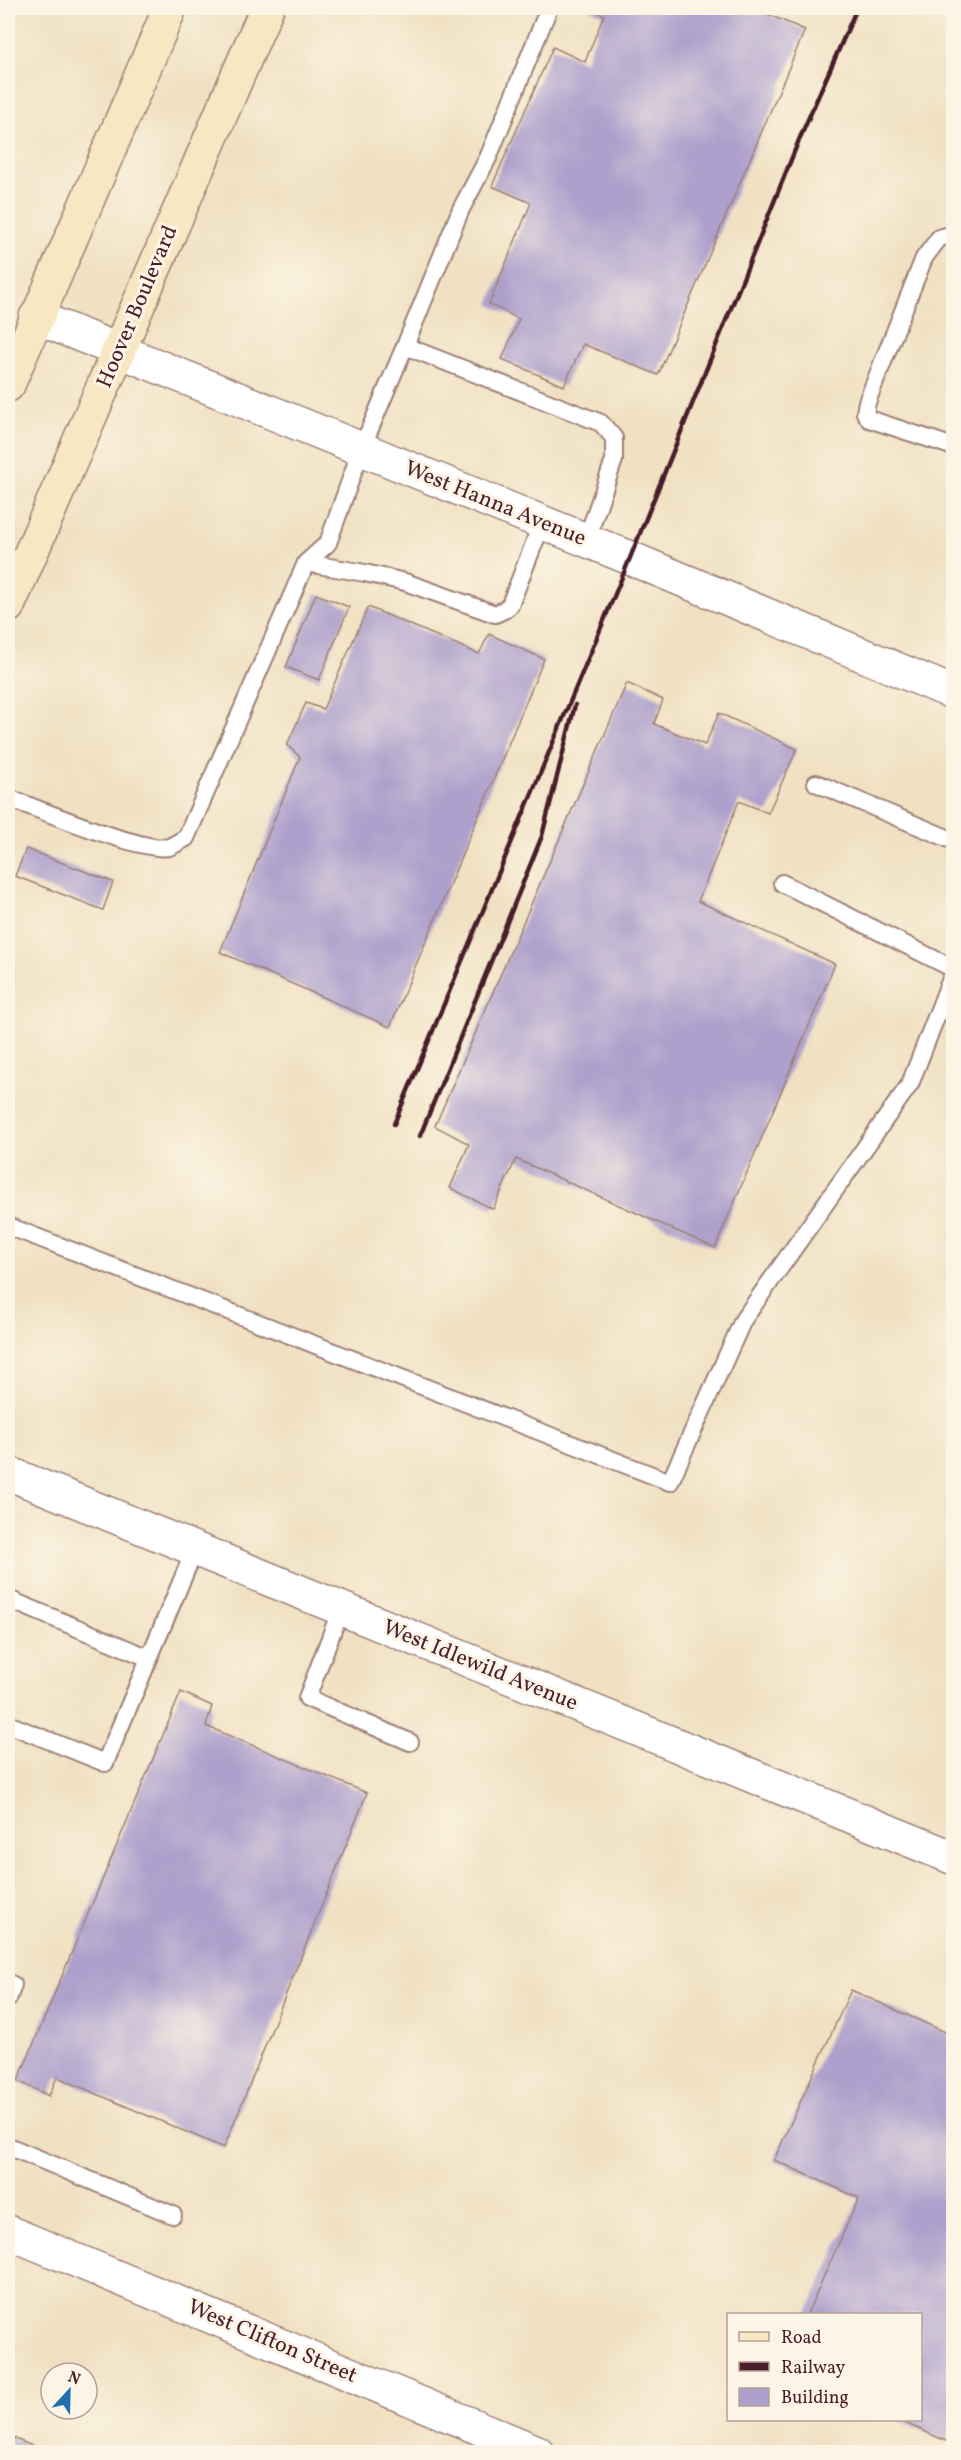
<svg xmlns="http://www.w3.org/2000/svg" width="961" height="2460" font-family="Vollkorn,serif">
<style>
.building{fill:#aea0cc}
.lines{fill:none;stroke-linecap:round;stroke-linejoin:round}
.service-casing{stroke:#9d8076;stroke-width:20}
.minor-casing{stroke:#9d8076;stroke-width:36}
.secondary-casing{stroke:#9d8076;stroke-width:36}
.service{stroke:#fff;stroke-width:16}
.minor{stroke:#fff;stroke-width:33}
.secondary{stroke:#f7e8c3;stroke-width:33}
.rail{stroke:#4a1f2b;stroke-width:4.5}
.labels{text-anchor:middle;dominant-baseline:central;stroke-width:6;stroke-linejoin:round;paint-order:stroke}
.street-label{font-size:22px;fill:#4a1f2b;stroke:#fcf5e5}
</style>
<rect width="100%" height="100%" fill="#fcf5e5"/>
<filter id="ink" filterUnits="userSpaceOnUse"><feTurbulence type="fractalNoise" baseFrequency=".0167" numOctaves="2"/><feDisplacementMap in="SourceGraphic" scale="12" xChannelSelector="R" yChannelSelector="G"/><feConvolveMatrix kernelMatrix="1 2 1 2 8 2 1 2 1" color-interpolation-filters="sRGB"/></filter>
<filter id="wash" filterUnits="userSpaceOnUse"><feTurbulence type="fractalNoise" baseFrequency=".008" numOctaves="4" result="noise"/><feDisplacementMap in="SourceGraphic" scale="24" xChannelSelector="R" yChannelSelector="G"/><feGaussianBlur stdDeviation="1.35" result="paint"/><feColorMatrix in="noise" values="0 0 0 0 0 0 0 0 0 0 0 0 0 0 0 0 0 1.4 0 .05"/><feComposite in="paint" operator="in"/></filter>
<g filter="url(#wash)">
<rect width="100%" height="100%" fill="#f0e1c2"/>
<g id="blocks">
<g class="building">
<path d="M587,8H753L805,30L658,375L583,344L564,386L502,359L519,319L489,304L531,203L492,186L553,47L585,62L604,15Z"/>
<path d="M316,594L349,607L319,680L286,667Z"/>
<path d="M368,607L479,654L489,634L544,659L390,1027L220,952L300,757L287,745L306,703L323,709Z"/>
<path d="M627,683L663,700L654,724L705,745L719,713L797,749L768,813L739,801L698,901L835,964L715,1248L516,1159L493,1209L450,1188L469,1144L435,1126Z"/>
<path d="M26,849L113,882L103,910L15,876Z"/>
<path d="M181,1692L212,1706L206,1726L367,1793L224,2148L57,2077L49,2096L18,2081Z"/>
<path d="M851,1990L954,2036V2424L946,2441L898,2420H920V2314H807L859,2198L774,2160Z"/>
<path d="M8,2436L47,2452H8Z"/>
</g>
</g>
</g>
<g filter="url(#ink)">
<use href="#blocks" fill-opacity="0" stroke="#9d8076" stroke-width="1.5"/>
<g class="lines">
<defs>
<g id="service">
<path d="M549,8L488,158L461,209L405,346L601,423L614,438V460L586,541"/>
<path d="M954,234L939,238L924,258L867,402L865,413L869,419L954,447"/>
<path d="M306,563L365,573L405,582L495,614L504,610L510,605L542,523"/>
<path d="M816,783L954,841"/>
<path d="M8,798C37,808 143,853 169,847C174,845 180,841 186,838L306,563L328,543L361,450L405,346"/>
<path d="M782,883L954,969"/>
<path d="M8,1226L670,1482L743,1320L910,1084L954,971"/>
<path d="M8,1599L149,1658"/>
<path d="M341,1609L307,1698L410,1742"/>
<path d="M8,1724L105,1763L195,1549"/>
<path d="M8,1983L13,1985L8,1999"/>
<path d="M8,2146L173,2215"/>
</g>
<g id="minor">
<path d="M36,317L630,558L954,693"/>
<path d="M8,1473L954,1858"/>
<path d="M8,2232L537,2452"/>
</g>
<g id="secondary">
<path d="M8,385L170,8"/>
<path d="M8,606L267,8"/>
</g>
</defs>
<use href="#service" class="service-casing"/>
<use href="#minor" class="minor-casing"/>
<use href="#secondary" class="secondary-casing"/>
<use href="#service" class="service"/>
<use href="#minor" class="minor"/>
<use href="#secondary" class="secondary"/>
<g class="rail">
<path d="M394,1124L630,558L799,140L857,8"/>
<path d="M420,1136L542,836L575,705"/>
</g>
</g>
</g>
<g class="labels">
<g class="street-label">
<text transform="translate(138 307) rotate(-67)">Hoover Boulevard</text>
<text transform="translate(495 504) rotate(22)">West Hanna Avenue</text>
<text transform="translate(480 1666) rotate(22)">West Idlewild Avenue</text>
<text transform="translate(272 2342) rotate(23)">West Clifton Street</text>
</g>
</g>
<rect width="961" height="2460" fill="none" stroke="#fcf5e5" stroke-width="30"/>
<rect x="727" y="2313" width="195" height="108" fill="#fcf5e5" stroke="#b59f9b" stroke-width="1.5"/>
<rect x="739" y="2332" width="30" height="9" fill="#f7e8c3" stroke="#b59f9b" stroke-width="1.5"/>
<text x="781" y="2343" font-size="18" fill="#4a1f2b">Road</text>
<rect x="739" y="2362" width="30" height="9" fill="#4a1f2b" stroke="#b59f9b" stroke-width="1.5"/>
<text x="781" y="2373" font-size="18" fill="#4a1f2b">Railway</text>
<rect x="739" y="2388" width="30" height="18" fill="#aea0cc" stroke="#b59f9b" stroke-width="1.5"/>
<text x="781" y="2403" font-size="18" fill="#4a1f2b">Building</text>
<g transform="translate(69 2391) rotate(22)"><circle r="28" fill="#fcf5e5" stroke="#b59f9b" stroke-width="1.5"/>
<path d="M0-4.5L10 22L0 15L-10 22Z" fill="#1f6fb2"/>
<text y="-9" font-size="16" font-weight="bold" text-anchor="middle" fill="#4a1f2b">N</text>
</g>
</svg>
